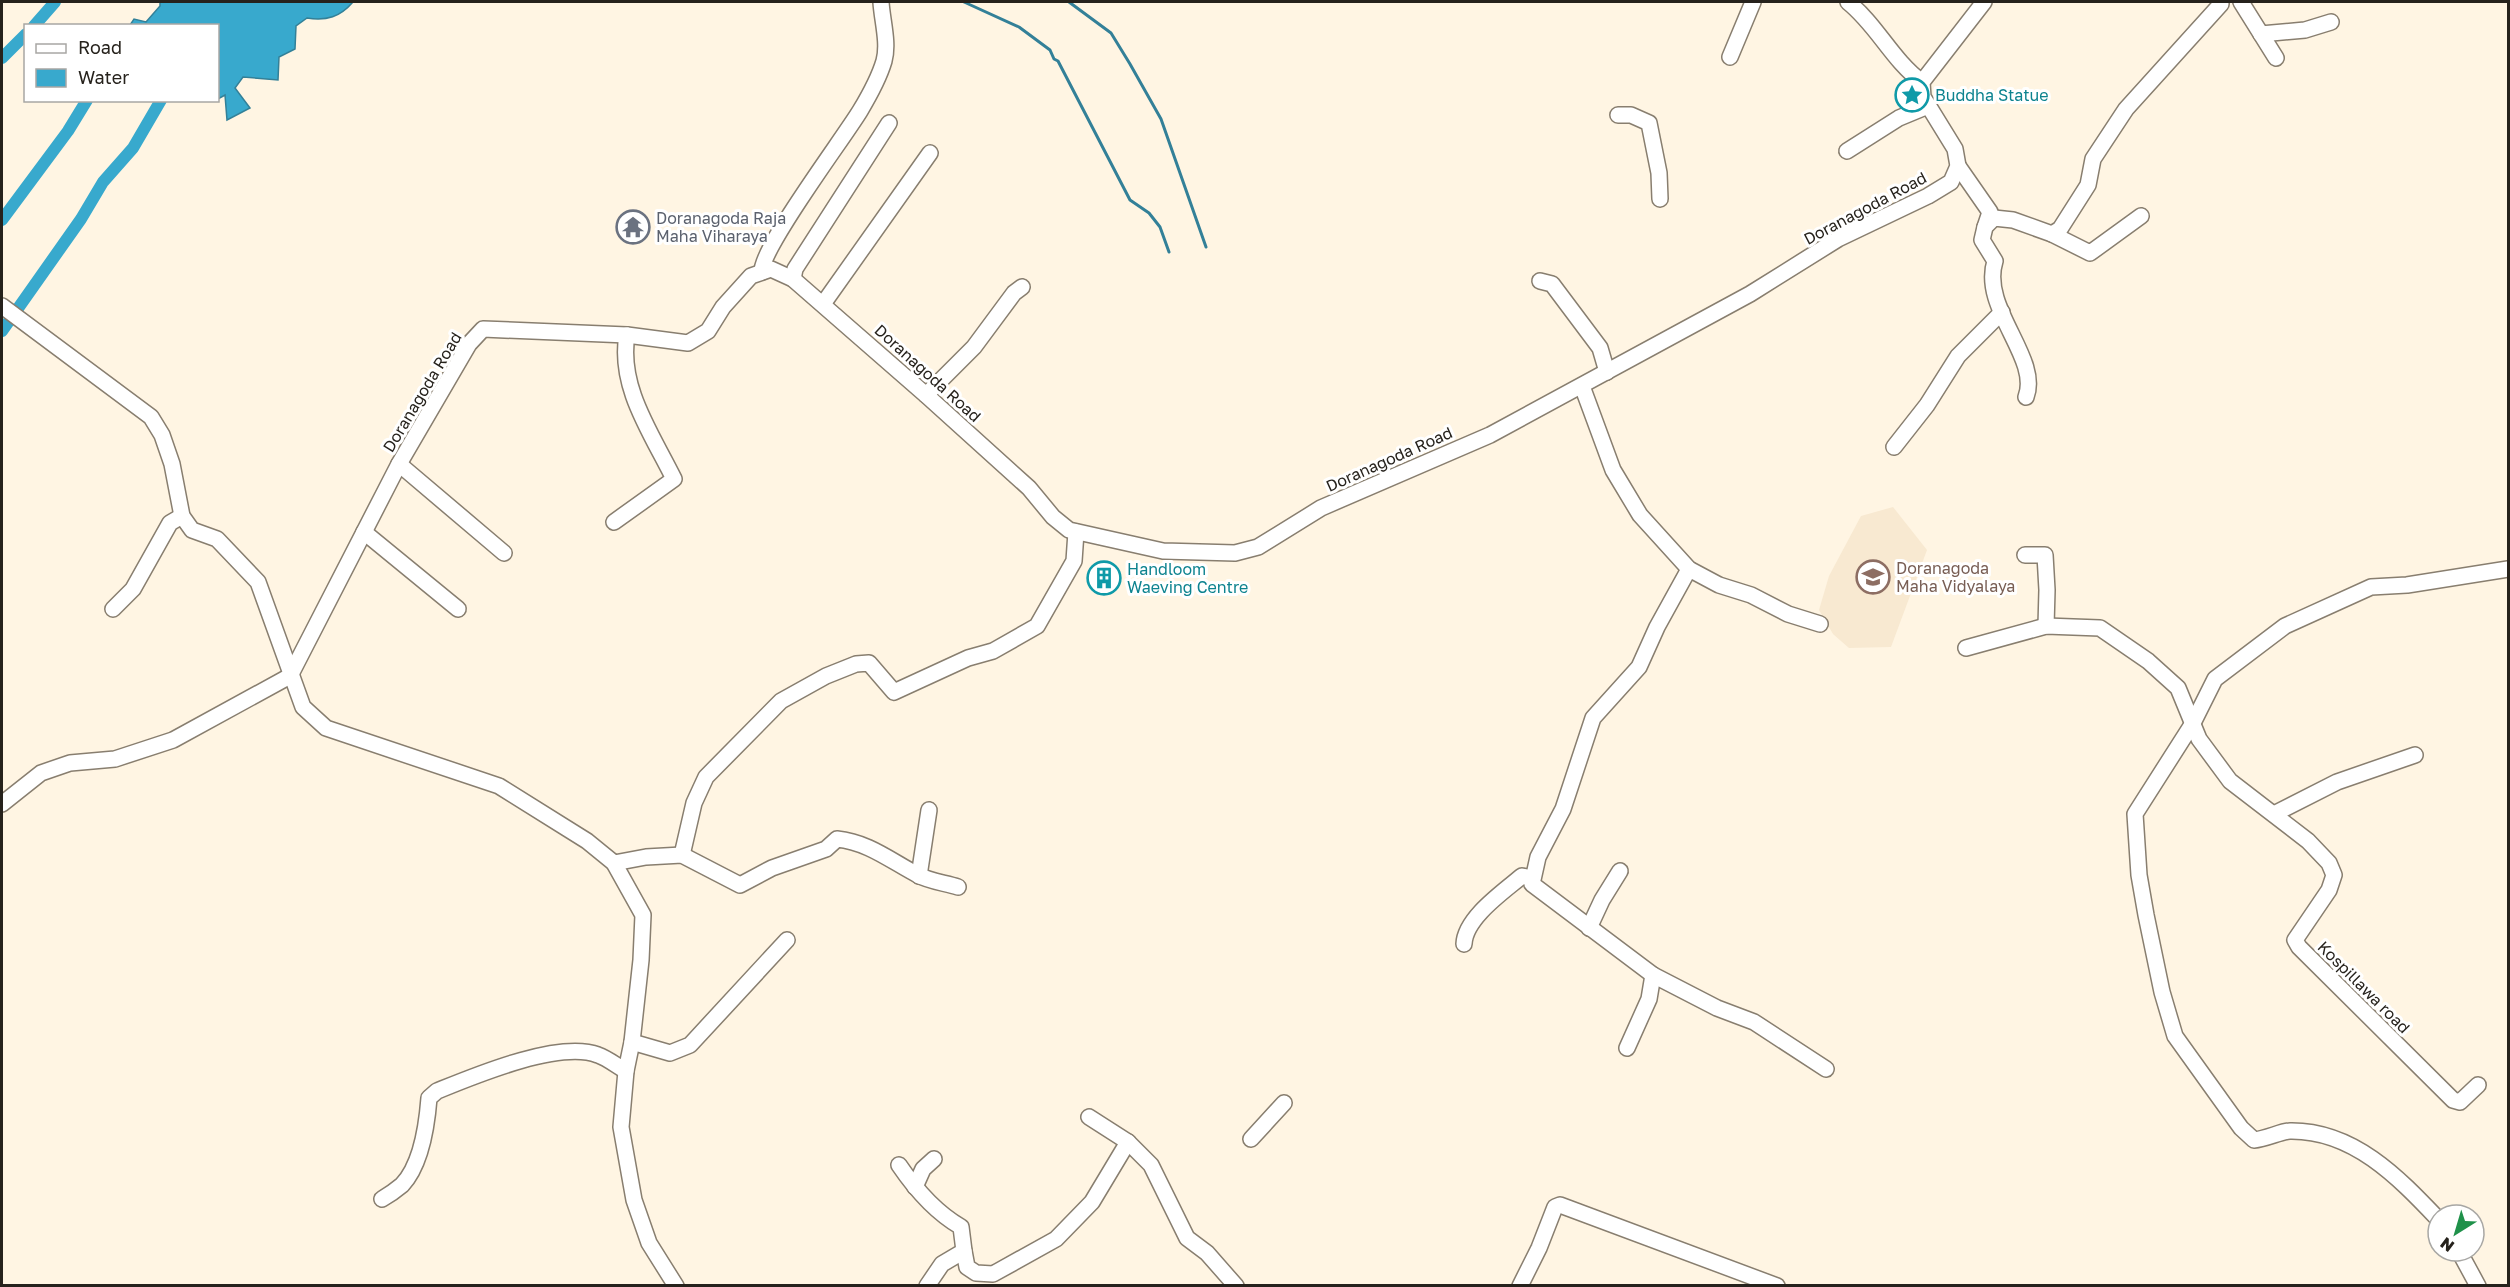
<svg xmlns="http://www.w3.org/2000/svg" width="2510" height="1287" font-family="'Golos Text',sans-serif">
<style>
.built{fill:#f8e9d1}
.water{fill:#38a9cd;stroke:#338098;stroke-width:1.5}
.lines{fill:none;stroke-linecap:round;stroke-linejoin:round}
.stream{stroke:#338098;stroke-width:3}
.canal{stroke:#38a9cd;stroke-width:12}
.minor-casing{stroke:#887e6f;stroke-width:18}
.minor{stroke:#fff;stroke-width:15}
.labels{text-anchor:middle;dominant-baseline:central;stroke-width:6;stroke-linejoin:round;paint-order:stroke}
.culture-label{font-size:16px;fill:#0d838f;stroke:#fff;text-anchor:start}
.street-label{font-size:16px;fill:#26221c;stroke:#fff}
.worship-label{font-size:16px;fill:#5b616d;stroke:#fff;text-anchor:start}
.education-label{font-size:16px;fill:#785e54;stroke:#fff;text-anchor:start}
</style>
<rect width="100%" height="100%" fill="#fff5e3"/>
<path class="built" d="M1893,507L1927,550L1891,647L1849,648L1833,634L1819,610L1829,576L1861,516Z"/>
<path class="water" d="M160,2H353C340,17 327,21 307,18L296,26L295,49L279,57L278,80L243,77L235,88L250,108L227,120L225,95L218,99V26L130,25L134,19L146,22L160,6Z"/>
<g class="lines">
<g class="stream">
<path d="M964,2L1019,27L1050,50L1054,59L1058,61L1130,200L1149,213L1160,227L1169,252"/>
<path d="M1069,2L1111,33L1130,64L1161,119L1206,247"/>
</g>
<g class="canal">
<path d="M34,26L55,2"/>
<path d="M2,58L26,34"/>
<path d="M2,220L68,131L87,100"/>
<path d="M2,331L81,219L103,182L133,148L161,100"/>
</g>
<defs>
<g id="minor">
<path d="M1848,2C1877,25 1892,60 1922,82"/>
<path d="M2241,2L2276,58"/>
<path d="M2261,34L2305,30L2331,22"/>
<path d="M1730,57L1753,2"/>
<path d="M1618,115H1631L1649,123L1659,173L1660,199"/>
<path d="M1847,151L1899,118L1928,106"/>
<path d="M1958,166L1990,212L1985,227"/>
<path d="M2052,234L2090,253L2141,216"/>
<path d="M762,272C760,249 843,139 860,111C869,96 879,78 884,61C889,43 882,20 881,2"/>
<path d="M793,279L795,269L889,123"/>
<path d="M1540,281L1552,284L1600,348L1607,372"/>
<path d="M823,304L930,153"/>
<path d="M2,306L151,417L162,435L172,464L182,516L192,530L217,539L258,582L303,707L326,728L499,786L587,841L614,863L643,915L641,960L632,1042L626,1071L621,1127L634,1200L649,1243L676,1286"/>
<path d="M1582,386L1613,470L1640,515L1689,569L1719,585L1751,595L1788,614L1820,624"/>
<path d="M926,395L974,347L1014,293L1022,287"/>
<path d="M2026,397C2041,358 1980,308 1995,261L1982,240L1985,227L1994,218L2013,220L2052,234L2060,229L2088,185L2093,159L2126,109L2221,4"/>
<path d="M1894,447L1927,405L1958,356L2002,312"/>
<path d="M399,464L504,553"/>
<path d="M614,522L674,479C652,434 618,387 627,335"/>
<path d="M364,532L458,609"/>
<path d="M2025,555H2045L2047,590L2046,626"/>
<path d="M1689,569L1657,627L1639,667L1593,718L1563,809L1538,857L1532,884L1653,975L1717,1008L1754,1022L1826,1069"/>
<path d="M113,609L133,589L170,523L182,516"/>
<path d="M1966,648L2046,626L2100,628L2148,661L2178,688L2199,739L2230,781L2308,841L2329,863L2334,875L2329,890L2295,940L2299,947L2453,1100L2460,1102L2478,1085"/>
<path d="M290,676L399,464L469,344L483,329L627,335L688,343L708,331L723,307L751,276L771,269L793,279L926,395L1029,488L1053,517L1069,530L1163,551L1235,553L1258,547L1321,508L1490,435L1750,294L1838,239L1928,196L1951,182L1958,166L1955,149L1923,97L1922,82L1984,2"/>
<path d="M2,804L41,773L70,763L115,759L173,740L290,676"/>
<path d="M2274,814L2337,782L2415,755"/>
<path d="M682,855L694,803L706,777L781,701L826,676L856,664L869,663L894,692L968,658L993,651L1037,626L1074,561L1076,532"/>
<path d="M614,863L646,857L682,855L740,885L772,868L826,849L837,839C868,842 891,861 918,875C929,881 945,883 958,887"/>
<path d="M919,876L929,810"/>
<path d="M1589,928L1602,900L1620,871"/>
<path d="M1464,944C1465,918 1503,892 1522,876L1532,878"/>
<path d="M632,1042L670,1053L690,1045L787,940"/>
<path d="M1627,1048L1649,999L1653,975"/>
<path d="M1089,1117L1128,1142L1151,1165L1187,1238L1207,1253L1236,1286"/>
<path d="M1251,1139L1284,1103"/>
<path d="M899,1165C916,1190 935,1212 961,1227L964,1251L942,1264L927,1286"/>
<path d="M915,1187L923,1169L934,1159"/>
<path d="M382,1199C389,1195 396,1190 402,1185C421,1165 427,1124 429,1098L437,1091C474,1076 559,1040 598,1055C607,1058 617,1066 626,1071"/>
<path d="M2438,1219C2398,1177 2353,1130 2290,1131C2282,1131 2266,1139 2254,1140L2241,1128L2175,1036L2162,992L2146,915L2139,875L2135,814L2193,723L2215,679L2285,626L2371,587L2407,585L2508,569"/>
<path d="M964,1251L967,1267L976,1273L993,1274L1056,1239L1092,1202L1128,1142"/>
<path d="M2459,1251L2478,1286"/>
<path d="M1520,1286L1539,1248L1555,1207L1560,1205L1777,1286"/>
</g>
</defs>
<use href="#minor" class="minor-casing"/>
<use href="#minor" class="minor"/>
</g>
<defs>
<symbol id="sight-ring" viewBox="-11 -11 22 22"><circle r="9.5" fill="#fff" stroke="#0f9aa8" stroke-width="1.5"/><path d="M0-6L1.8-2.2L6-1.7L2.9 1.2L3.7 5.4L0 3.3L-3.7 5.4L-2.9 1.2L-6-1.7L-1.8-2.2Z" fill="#0f9aa8"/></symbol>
<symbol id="temple-ring" viewBox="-11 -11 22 22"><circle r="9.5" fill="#fff" stroke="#6b7280" stroke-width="1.5"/><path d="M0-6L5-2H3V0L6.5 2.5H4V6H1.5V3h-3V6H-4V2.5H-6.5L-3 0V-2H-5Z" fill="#6b7280"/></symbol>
<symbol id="school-ring" viewBox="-11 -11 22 22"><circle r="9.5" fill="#fff" stroke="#8d6e63" stroke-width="1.5"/><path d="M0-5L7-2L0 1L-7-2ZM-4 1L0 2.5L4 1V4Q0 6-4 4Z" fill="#8d6e63"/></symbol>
<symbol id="building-ring" viewBox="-11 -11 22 22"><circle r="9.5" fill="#fff" stroke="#0f9aa8" stroke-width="1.5"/><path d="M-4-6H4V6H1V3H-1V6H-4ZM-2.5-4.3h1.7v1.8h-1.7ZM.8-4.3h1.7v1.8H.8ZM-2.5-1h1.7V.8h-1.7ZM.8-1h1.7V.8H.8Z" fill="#0f9aa8"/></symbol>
</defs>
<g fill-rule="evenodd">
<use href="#sight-ring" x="1893" y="76" width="38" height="38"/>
<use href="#temple-ring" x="614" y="208" width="38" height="38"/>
<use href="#school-ring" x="1854" y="558" width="38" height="38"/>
<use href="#building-ring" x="1085" y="559" width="38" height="38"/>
</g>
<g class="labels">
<g class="culture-label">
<text x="1935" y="95">Buddha Statue</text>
<text x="1127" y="569">Handloom<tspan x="1127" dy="18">Waeving Centre</tspan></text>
</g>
<g class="street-label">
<text transform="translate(1865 208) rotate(-28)">Doranagoda Road</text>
<text transform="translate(928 373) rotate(42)">Doranagoda Road</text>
<text transform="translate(422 392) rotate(-59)">Doranagoda Road</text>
<text transform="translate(1389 459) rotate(-24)">Doranagoda Road</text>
<text transform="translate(2364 987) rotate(45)">Kospillawa road</text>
</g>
<g class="worship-label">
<text x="656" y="218">Doranagoda Raja<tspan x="656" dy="18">Maha Viharaya</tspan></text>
</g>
<g class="education-label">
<text x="1896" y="568">Doranagoda<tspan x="1896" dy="18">Maha Vidyalaya</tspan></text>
</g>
</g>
<rect width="2510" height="1287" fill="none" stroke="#26221c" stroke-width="6"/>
<rect x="24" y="24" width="195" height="78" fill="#ffffff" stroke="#a8a7a4" stroke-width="1.5"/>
<rect x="36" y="44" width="30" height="9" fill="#ffffff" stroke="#a8a7a4" stroke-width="1.5"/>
<text x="78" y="54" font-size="18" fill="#26221c">Road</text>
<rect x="36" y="69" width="30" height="18" fill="#38a9cd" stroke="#a8a7a4" stroke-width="1.5"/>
<text x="78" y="84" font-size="18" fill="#26221c">Water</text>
<g transform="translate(2456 1233) rotate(217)"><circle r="28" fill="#ffffff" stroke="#a8a7a4" stroke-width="1.5"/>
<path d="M0-4.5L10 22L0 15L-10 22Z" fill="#1f914a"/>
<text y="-9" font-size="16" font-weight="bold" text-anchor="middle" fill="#26221c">N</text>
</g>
</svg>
